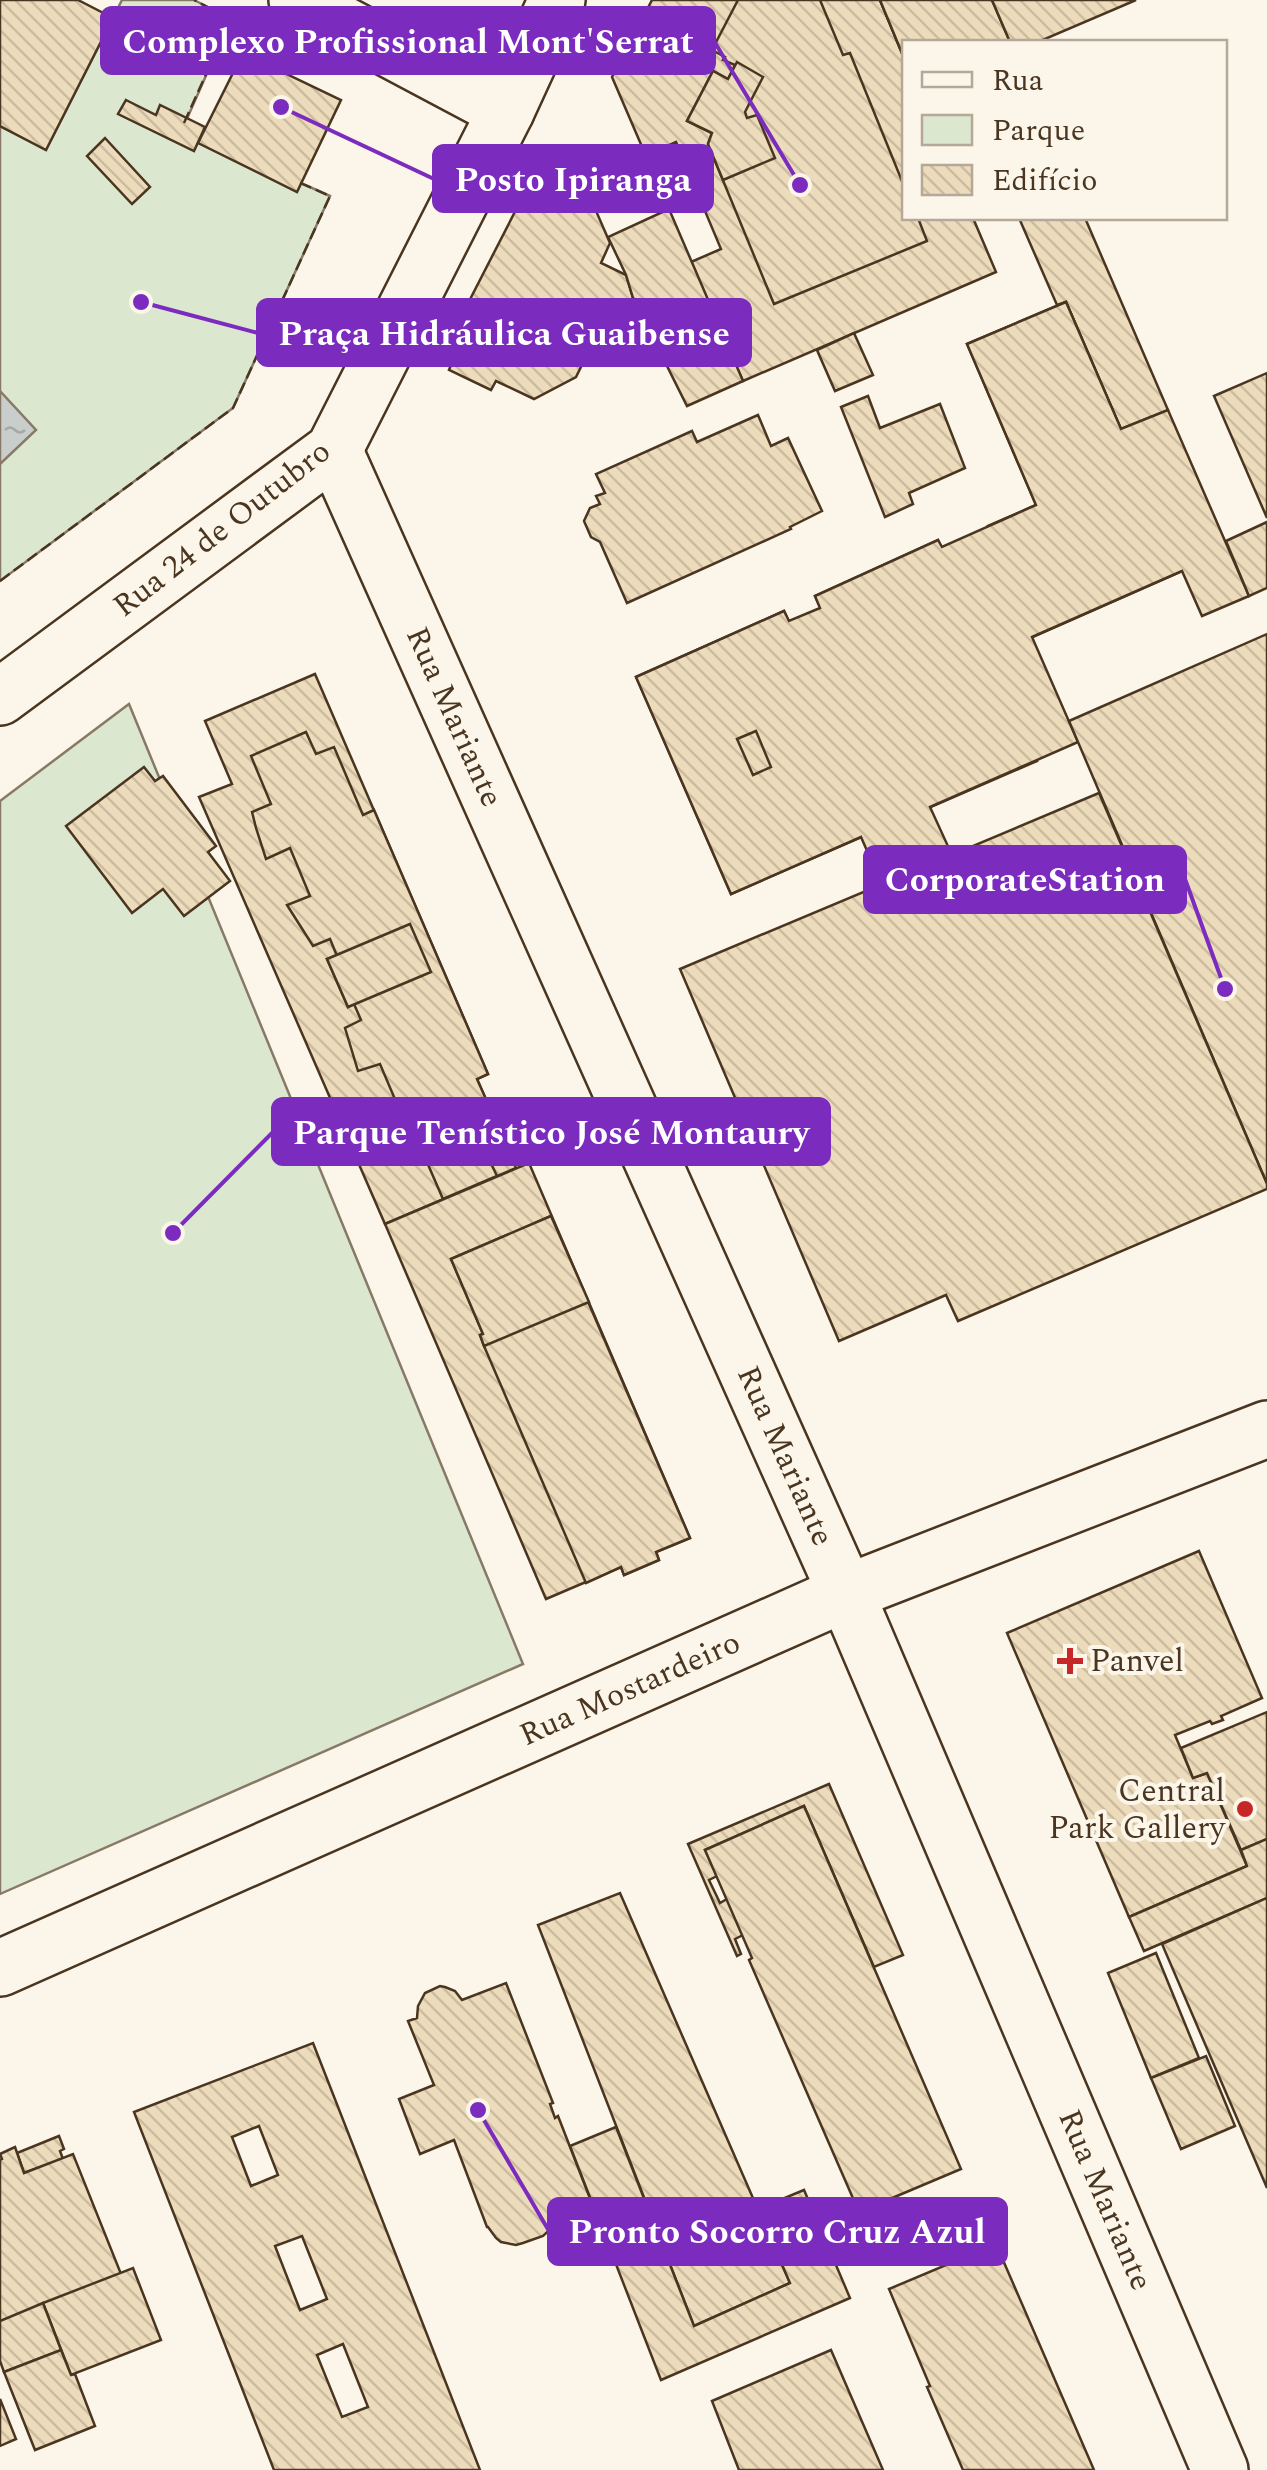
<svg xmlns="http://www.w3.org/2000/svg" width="1267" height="2470" font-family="Spectral,serif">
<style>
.green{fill:#dce7d0;stroke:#887966;stroke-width:2.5}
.water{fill:url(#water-ripples);stroke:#887966;stroke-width:2.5}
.building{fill:url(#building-back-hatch);stroke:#4a3520;stroke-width:2.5;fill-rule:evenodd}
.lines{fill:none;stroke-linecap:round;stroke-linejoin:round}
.minor-casing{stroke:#4a3520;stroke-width:60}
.major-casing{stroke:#4a3520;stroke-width:60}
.minor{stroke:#fbf6e9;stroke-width:55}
.major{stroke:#fbf6e9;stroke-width:55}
.fence{stroke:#4a3520;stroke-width:2.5;stroke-dasharray:12 5;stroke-linecap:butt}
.poi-dot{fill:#c62828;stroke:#fbf6e9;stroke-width:4}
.labels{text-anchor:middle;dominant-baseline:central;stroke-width:8;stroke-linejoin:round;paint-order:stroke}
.street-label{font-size:32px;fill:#4a3520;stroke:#fbf6e9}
.poi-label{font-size:32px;fill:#4a3520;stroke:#fbf6e9;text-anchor:start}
.leader{fill:none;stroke:#7b2cbf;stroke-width:4}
.callout-dot{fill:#7b2cbf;stroke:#fbf6e9;stroke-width:4}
.callout{fill:#7b2cbf;stroke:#7b2cbf;stroke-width:4}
.callout-label{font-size:35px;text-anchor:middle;font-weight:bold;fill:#fff}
</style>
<defs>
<pattern id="water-ripples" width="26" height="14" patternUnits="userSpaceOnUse" patternTransform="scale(2.5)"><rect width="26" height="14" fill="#c9cecd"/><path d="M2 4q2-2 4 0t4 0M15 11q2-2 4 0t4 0" fill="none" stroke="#a5a8a6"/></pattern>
<pattern id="building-back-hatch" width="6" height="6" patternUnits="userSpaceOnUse" patternTransform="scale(2.5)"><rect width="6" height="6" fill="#ecdcbc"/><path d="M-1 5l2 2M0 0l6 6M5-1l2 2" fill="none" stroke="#ccbda1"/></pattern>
</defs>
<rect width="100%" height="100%" fill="#fbf6e9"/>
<g class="green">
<path d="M122,0H194L231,19L182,130L330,196L233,408L0,581V126L46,149Z"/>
<path d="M129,704L523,1664L0,1894V801Z"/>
</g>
<path class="water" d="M0,391L36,430L0,464Z"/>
<g class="building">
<path d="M0,0H78L113,18L46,150L0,126Z"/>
<path d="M652,0H880L904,58V218H973L996,272L743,381L691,262L721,249L676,142L652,153L643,149L612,77Z"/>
<path d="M738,0H820L843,55L850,53L904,186V218H918L927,241L774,304L708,144L712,133L687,121L713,71L728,79L735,65L723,60L725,57L712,50Z"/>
<path d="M880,0H970L979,21L997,13L1010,42H904V58Z"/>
<path d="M880,0H992L1010,42H904V58Z"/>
<path d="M992,0H1136L1038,42H1010Z"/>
<path d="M243,53L341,100L297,192L198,143Z"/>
<path d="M737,62L763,77L745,112L747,118L757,115L775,158L723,180L708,144L712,133L687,121L713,71L728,79Z"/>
<path d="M126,100L156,115L160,105L205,127L194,151L118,114Z"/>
<path d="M105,138L150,187L132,204L87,156Z"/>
<path d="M541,161L574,178L580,174L610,243L601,263L626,275L633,298L638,301L642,307V313L640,320L629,329H623L604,320L576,377L534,399L496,381L491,390L449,370L453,360L442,354Z"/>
<path d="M669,209L743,381L687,406L642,316V307L638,301L633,298L626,275L608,237Z"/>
<path d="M1019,218H1085L1168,410L1121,429L1066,302L1057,305Z"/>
<path d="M1066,302L1182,571L990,656L1037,761L912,815L877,737L876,743L869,750L861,753L849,750L882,828L731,894L636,677L784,611L821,693L853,679L815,596L938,540L975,621L1022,600L988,526L1036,505L967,344ZM756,731L771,767L753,775L737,739Z"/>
<path d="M1066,302L1121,429L1168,410L1249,596L1202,616L1182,571L1032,637L1078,742L930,807L952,855L882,885L861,837L731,894L636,677L784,611L789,621L820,608L815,596L938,540L942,547L1036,505L967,344Z"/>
<path d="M854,333L873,375L835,391L817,350Z"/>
<path d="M1267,373V518L1214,396Z"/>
<path d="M868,396L880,428L940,404L965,468L909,493L913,504L885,517L841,407Z"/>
<path d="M758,415L771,446L788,438L822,511L790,527L791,529L627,603L600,542L591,537L584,521L590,508L600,504L596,496L605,493L596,474L692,431L697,442Z"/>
<path d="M1267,522V588L1249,596L1226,541Z"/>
<path d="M1267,634V1184L1069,721Z"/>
<path d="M315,674L488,1074L477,1079L516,1168L385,1224L199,797L232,784L205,721Z"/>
<path d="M756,731L771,767L753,775L737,739Z"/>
<path d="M306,732L316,754L334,747L363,815L374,810L488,1074L477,1079L502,1135L482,1144L497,1176L443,1199L423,1153L404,1162L379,1120L400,1111L380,1064L358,1071L345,1028L361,1020L354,1004L348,1007L327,959L337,956L330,939L313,946L287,905L310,896L290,848L266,859L256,828L252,812L271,804L251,756Z"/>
<path d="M144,767L155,781L163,776L216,846L208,852L230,881L184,916L163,889L132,913L66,826Z"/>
<path d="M1099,793L1267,1184V1189L958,1321L946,1295L839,1341L680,969Z"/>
<path d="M410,924L431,972L348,1007L327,959Z"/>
<path d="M529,1163L690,1538L656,1552L659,1560L624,1575L621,1567L546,1599L385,1224Z"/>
<path d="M551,1216L690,1538L656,1552L659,1560L624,1575L621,1567L586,1583L484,1346L480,1335L483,1334L451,1259Z"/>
<path d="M551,1216L589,1302L484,1346L480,1335L483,1334L451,1259Z"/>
<path d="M1199,1551L1262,1698L1221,1716L1223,1720L1212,1724L1210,1721L1175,1735L1193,1778L1207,1773L1247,1866L1129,1917L1007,1633Z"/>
<path d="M1267,1712V1839L1241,1850L1207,1773L1193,1778L1181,1748Z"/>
<path d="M829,1784L903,1955L874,1967L804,1806L705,1850L717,1876L709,1880L720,1903L727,1899L743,1935L735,1939L741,1954L737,1956L688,1844Z"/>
<path d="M804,1806L961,2169L859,2212L749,1960L752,1958L705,1850Z"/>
<path d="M1267,1839V1898L1144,1951L1129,1917L1247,1866L1241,1850Z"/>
<path d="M620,1893L790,2283L694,2326L538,1925Z"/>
<path d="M1267,1898V2188L1162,1944Z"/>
<path d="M1156,1953L1199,2058L1151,2078L1108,1973Z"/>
<path d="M506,1983L553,2103L550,2104L555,2118L558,2116L600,2224L561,2239L556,2224L543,2236L523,2243L516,2245L501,2242L496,2238L488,2227H487L454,2140L420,2154L399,2099L434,2085L408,2021L417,2018L418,2006L425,1993L440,1986L445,1987L455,1991L462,2000Z"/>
<path d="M313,2043L480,2470H274L134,2112ZM259,2126L278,2175L251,2186L232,2137ZM302,2236L327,2299L300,2310L275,2246ZM343,2344L368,2407L342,2417L317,2355Z"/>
<path d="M1206,2056L1235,2126L1181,2149L1151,2078Z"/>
<path d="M616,2127L694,2326L790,2283L758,2209L804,2190L850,2298L661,2380L570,2146Z"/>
<path d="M59,2136L64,2149L60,2151L63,2159L24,2173L17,2153Z"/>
<path d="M15,2147L24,2173L73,2154L121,2274L0,2321V2160L2,2159L0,2154Z"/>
<path d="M996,2244L1094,2470H963L927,2387L930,2386L889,2289Z"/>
<path d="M133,2268L161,2340L71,2375L43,2303Z"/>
<path d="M43,2303L61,2350L4,2372L0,2361V2321Z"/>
<path d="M61,2350L71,2375L75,2374L95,2426L35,2450L4,2372Z"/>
<path d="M831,2350L883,2470H739L712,2401Z"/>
<path d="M0,2399L16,2439L0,2446Z"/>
</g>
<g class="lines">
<defs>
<g id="minor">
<path d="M297,0L506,111"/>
<path d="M334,450L846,1593L1220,2470"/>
</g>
<g id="major">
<path d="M0,697L334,450L506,111L557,0"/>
<path d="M0,1968L846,1593L1267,1429"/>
</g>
</defs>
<use href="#minor" class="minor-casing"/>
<use href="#major" class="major-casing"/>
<use href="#minor" class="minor"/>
<use href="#major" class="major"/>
<g class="fence">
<path d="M184,123L231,19L194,0"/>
<path d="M0,581L233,408L330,196L298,182"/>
</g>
</g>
<g class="poi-dot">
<path d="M1065 1646h10v10h10v10h-10v10h-10v-10h-10v-10h10z"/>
<circle cx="1245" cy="1809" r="10"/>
</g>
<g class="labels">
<g class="street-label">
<text transform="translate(222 529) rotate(-38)">Rua 24 de Outubro</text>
<text transform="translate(454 717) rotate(66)">Rua Mariante</text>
<text transform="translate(785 1456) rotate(66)">Rua Mariante</text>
<text transform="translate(630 1689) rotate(-24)">Rua Mostardeiro</text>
<text transform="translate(1105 2200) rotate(67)">Rua Mariante</text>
</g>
<g class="poi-label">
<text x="1090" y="1661">Panvel</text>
<text x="1225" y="1791" text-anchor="end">Central<tspan x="1225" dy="37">Park Gallery</tspan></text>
</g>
</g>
<path class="leader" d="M800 185L714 41M281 107L434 179M141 302L258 333M1225 989L1185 879M173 1233L273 1132M478 2110L549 2231"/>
<g class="callout-dot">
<circle cx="800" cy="185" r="10"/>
<circle cx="281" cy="107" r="10"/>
<circle cx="141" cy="302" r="10"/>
<circle cx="1225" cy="989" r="10"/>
<circle cx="173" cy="1233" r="10"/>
<circle cx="478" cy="2110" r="10"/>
</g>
<g class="callout">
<rect x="102" y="8" width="612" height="65" rx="10"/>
<rect x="434" y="146" width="278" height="65" rx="10"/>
<rect x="258" y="300" width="492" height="65" rx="10"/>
<rect x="865" y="847" width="320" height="65" rx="10"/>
<rect x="273" y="1099" width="556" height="65" rx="10"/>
<rect x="549" y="2199" width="457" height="65" rx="10"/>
</g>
<g class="callout-label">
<text x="408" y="53">Complexo Profissional Mont'Serrat</text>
<text x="573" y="191">Posto Ipiranga</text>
<text x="504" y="345">Praça Hidráulica Guaibense</text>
<text x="1025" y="891">CorporateStation</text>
<text x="551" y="1144">Parque Tenístico José Montaury</text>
<text x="777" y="2243">Pronto Socorro Cruz Azul</text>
</g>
<rect x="902" y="40" width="325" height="180" fill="#fbf6e9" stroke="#b4a999" stroke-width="2.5"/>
<rect x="922" y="72" width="50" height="15" fill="#fbf6e9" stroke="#b4a999" stroke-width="2.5"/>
<text x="992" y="90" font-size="30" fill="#4a3520">Rua</text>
<rect x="922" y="115" width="50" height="30" fill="#dce7d0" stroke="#b4a999" stroke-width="2.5"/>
<text x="992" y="140" font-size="30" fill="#4a3520">Parque</text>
<rect x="922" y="165" width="50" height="30" fill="url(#building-back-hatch)" stroke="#b4a999" stroke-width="2.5"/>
<text x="992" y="190" font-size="30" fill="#4a3520">Edifício</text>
</svg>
